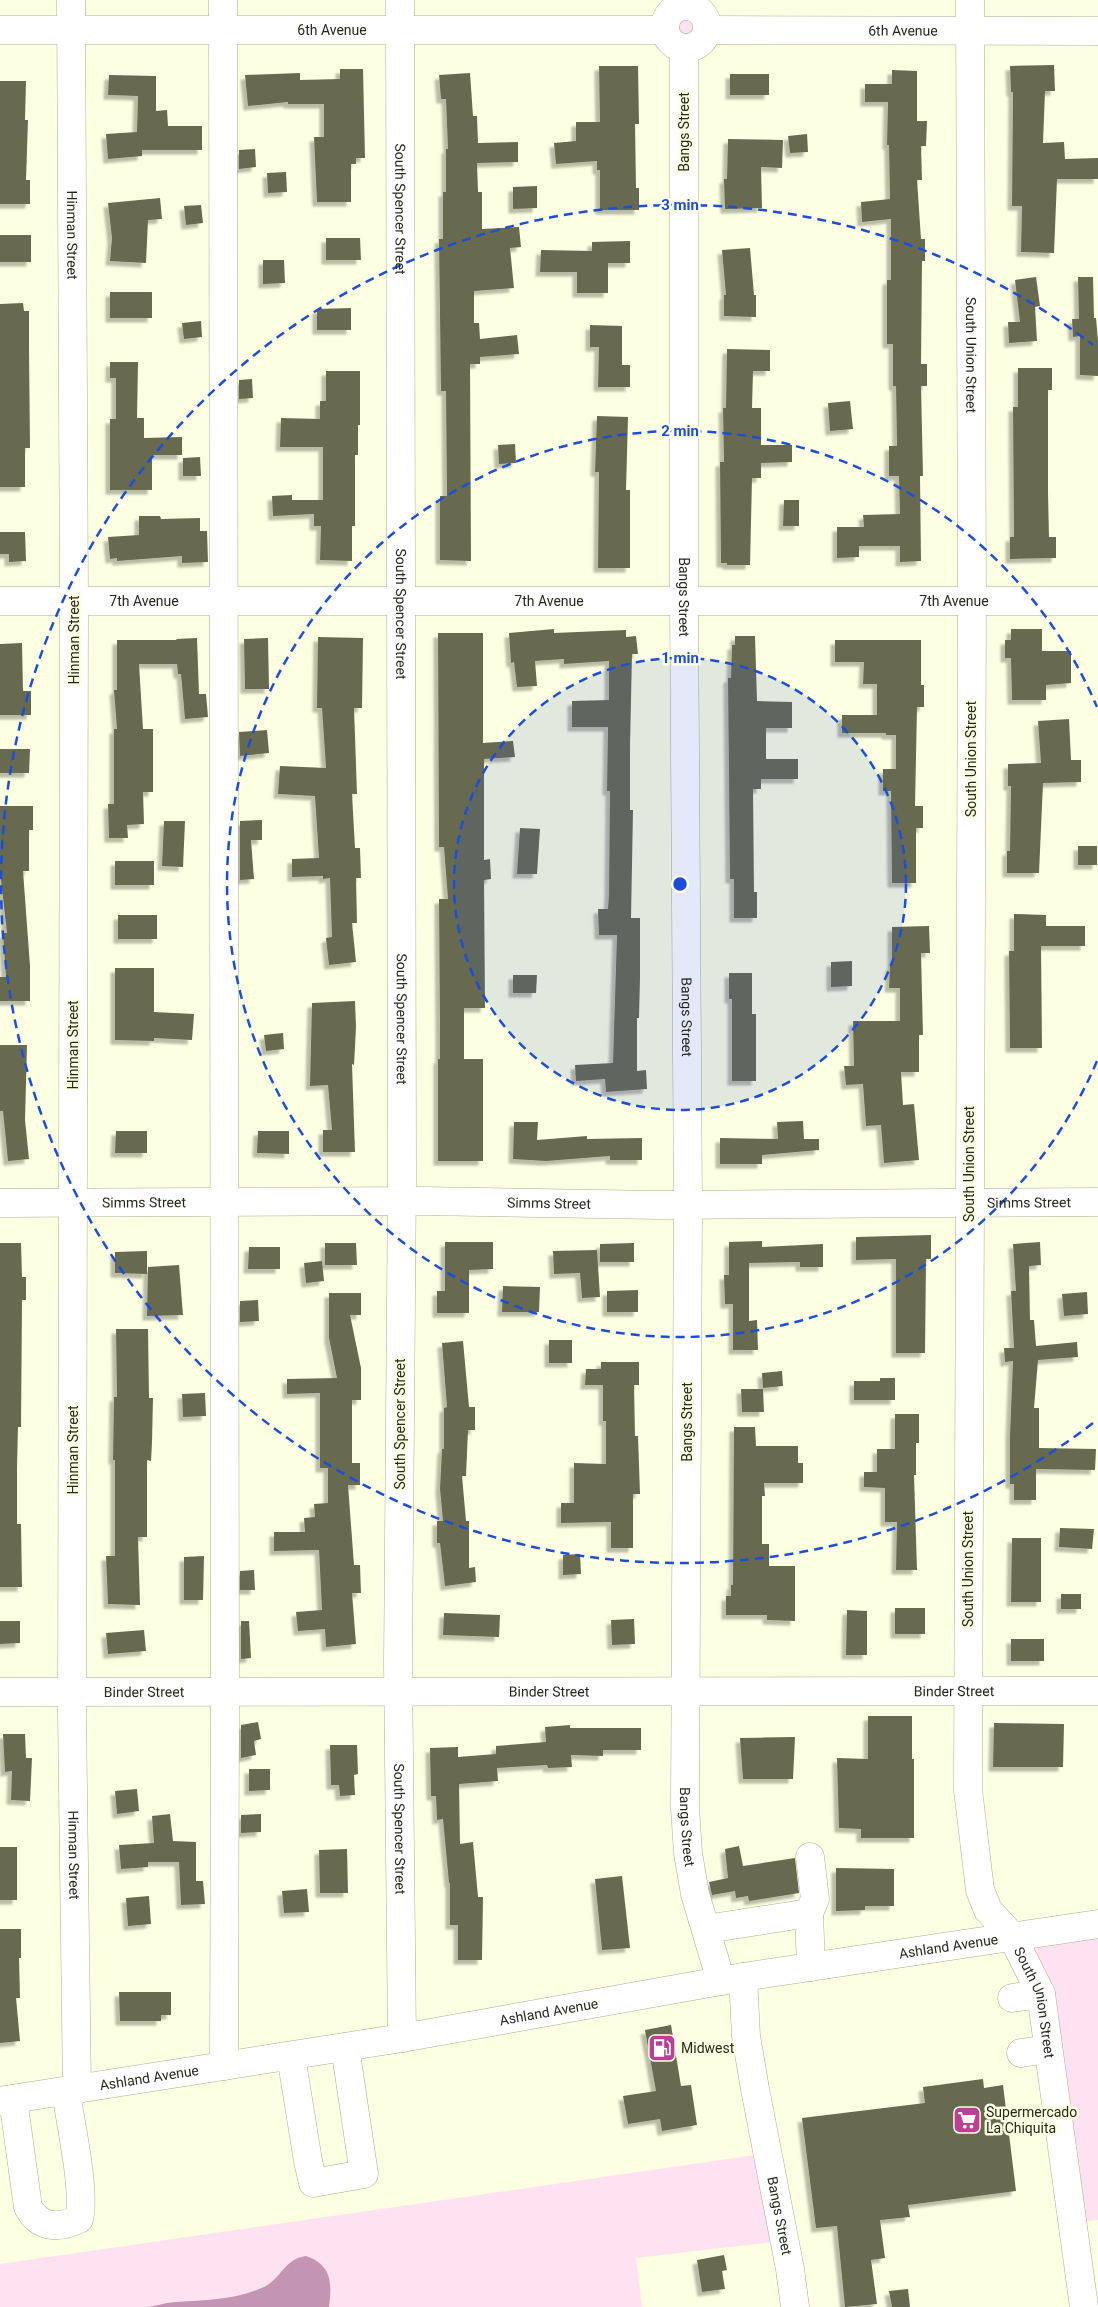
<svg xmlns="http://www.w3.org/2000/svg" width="1098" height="2307" font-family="Roboto,sans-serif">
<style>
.green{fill:#fee2f2}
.water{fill:#c495b2}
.building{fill:#686a4f;filter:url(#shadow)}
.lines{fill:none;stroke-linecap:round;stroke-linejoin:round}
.minor-casing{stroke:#abad91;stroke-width:29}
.minor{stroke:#fff;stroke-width:28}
.ring{fill:none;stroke:#1d4ed8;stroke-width:2.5;stroke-dasharray:9 6}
.labels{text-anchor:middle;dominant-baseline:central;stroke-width:5;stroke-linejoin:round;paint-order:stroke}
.street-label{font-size:14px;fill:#27281d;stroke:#fcffe1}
.poi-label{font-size:14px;fill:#27281d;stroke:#fcffe1;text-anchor:start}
.centre{fill:#1d4ed8;stroke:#fcffe1;stroke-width:2.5}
.ring-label{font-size:15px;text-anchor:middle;font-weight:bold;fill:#1d4ed8;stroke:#fcffe1;stroke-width:5;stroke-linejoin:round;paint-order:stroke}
</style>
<defs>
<filter id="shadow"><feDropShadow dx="-4.5" dy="4.5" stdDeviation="1" flood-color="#0004"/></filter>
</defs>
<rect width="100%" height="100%" fill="#fcffe1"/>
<g class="green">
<path d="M684,19L692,24L693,34L691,37H676L675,25Z"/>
<path d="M1098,1922V2220L1089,2221L1071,2215L1041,1994L1012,1936Z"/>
<path d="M776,2152L790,2240L636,2258L642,2307H0V2264Z"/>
</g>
<path class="water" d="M306,2256C332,2265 332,2283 329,2307H147C157,2306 167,2302 177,2302C207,2300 235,2300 264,2287C282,2278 284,2259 306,2256Z"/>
<g class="building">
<path d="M1054,65L1055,91H1045L1043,143L1064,142L1065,159L1098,158V179H1057L1054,253L1021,252L1022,206H1012L1013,92H1011L1010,66Z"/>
<path d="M599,66H638L639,124H635L636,188H639V210H600V170H597V161L556,164L554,143L576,141V122H600Z"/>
<path d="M340,69H363L365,158H356V164H351V202H317L314,137H324V104H288V102L248,106L245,75L300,73V80L340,79Z"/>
<path d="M892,70L917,71V121H927L926,146H921L922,180H917L921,239H925V261H922L921,364H927V386H921L923,476H920L921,561L900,562V546H859V557L837,558V527H864L863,515L900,514L899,476H889V446H897L896,386H893V344H887V280H891V219L862,222L861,202L890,199L889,145H887L888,102H865V84H892Z"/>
<path d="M470,73L473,116H477L478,143L518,142V162L477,163L478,192H482V229L519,227L521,247L510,248L514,288L474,291V323H479L480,339L517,335L519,354L480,357V364H470L471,561L440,560V496H447L446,391H441L439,239H443V192H446V149H448L446,99H441L439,75Z"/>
<rect x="730" y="74" width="39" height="21"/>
<path d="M109,75L156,76V111L167,110L168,126H202V150H142V156L108,159L106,134L137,132L138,96L108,95Z"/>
<path d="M0,81H26L25,120H28L26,180H30V204H0Z"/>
<path d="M807,134L808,152L790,153L788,136Z"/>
<path d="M728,139L783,140L782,168L761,167L762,208L725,209L724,179H727Z"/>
<path d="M255,149L256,167L239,169V150Z"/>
<path d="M286,172L287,192L268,193L267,173Z"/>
<path d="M537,186V208L513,209V187Z"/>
<path d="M160,198L162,219L148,220L146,263L110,261L112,238L108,203Z"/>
<path d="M201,205L203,223L186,225L184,206Z"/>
<rect x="0" y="235" width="31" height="27"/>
<path d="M326,238H360L361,260H326Z"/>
<path d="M630,241V263H608V293H577V272H540L541,250L592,251V242Z"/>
<path d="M750,248L754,295H756V317L724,316V295H726L722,250Z"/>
<path d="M263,260H284L285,283L263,284Z"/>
<path d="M1036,277L1040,306L1035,307L1037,341L1009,343L1008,322H1020L1015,280Z"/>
<path d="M1078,277H1093L1094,318H1096L1098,341V376L1080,375V336L1073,337L1072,319H1079Z"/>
<rect x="110" y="292" width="42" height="26"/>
<path d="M23,303L24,311H29V349L30,448H25V487H0V304Z"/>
<path d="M351,308V330H317V309Z"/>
<path d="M201,321L202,337L184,339L182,323Z"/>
<path d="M590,325L622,326V365H630V387H598L599,347H590Z"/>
<path d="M727,349L770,350V371H753L752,408H761V445H792V462L761,463V478H752L750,565H727V563H721L720,462H724L723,408H726Z"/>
<path d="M110,362H138L137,418H144V438L182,437V455H152V490H110V419H116V378H110Z"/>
<path d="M1018,368H1052V390H1048V493L1049,537H1056V558L1010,559V537H1014L1013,407H1018Z"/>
<path d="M326,371H360V425H358V455H355V526H352V561L320,560L321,526H314V514L273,516L272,496L292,495V500H323V447H280L281,418L320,419V401H326Z"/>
<path d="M252,379L253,398L239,399V380Z"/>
<path d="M850,401L853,429L830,431L828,403Z"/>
<path d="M597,416L628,417L626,490H630V568H598L599,472H595Z"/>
<path d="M515,444L516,463L499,464L498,445Z"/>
<path d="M200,457L201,476H183V458Z"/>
<path d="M784,500H799V526H783Z"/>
<path d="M139,516H160L161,519L200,518V531H207L208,562L182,563V556L117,561V558L110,559L108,537L139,535Z"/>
<path d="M0,532H25L26,561L9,562V554H0Z"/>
<path d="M554,629V633L626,630V637L636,636L638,654H632L630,746V810H633L631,918H640V978L639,1018H637V1071L646,1070L647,1089L606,1092L605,1079L576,1081L575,1065L613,1063L617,935H599L598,909H608L609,894L610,791H607L608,727H572V701L609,700V661L564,664V659L535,661L537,686L517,687L514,662L511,663L509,633Z"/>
<path d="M1011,629H1042V651H1071V683L1046,685V700H1012L1011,658H1005V640H1011Z"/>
<path d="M438,633H483V743L513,741L515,757L484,759V860L490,859L491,879L484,880L485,1008H464V1059H483V1161H438V1059H440V1028L439,899H448L444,847H439Z"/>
<path d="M735,636H755L757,701L792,702V728H766V759H798V779H761V789H753L754,892H757V918H734V879H730L728,678H731L732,645H735Z"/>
<path d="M318,637L363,638L362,708H354L357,794H352L355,848H360L361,878H356L357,923H352L356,962L329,965L326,938L332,937L330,878L323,879V876L292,877V859L319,858L315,796L278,794L280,766L326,768L322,708H317Z"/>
<path d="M197,638L199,694H206L208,717L185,719L181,674H178L177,664H139L143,729H153V792H143L144,824L127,825L128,838H109L108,804H114V729H117L114,690H117V640H177L176,639Z"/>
<path d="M268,638L269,689H245L244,639Z"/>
<path d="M835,640H921V685H924V707H917L915,806H923V828H916V883H892L891,791H883V769H896V735H886V733H842V715H877V684H863L864,662H835Z"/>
<path d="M22,643L23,691H31V715H0V644Z"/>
<path d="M1069,719L1071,760H1081V782L1043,783L1039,873H1007V851H1010L1011,786H1008V764L1041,763L1038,721Z"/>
<path d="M267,730L269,753L240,756L239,732Z"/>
<path d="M0,749H30L29,773H0Z"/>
<path d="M0,806H33V830H29V871H23L30,966V1001H0V977H6L3,933H7L0,871Z"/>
<path d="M262,820V840H251L254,879L240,880V821Z"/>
<path d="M164,821H185L183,867L162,866Z"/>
<path d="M520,828L540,829L537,874H517Z"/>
<rect x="1078" y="846" width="19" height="19"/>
<rect x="115" y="861" width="39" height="24"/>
<path d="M1014,914L1046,915V926H1085V946H1041L1042,1048H1010L1009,951H1014Z"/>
<rect x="118" y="915" width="39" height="24"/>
<path d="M929,926L930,953H921L923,1035H919V1072H901L903,1105L914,1104L919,1160L884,1163L881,1125L866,1126L863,1084L846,1085L844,1066H854L853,1021H900V988H889L890,966H892V927Z"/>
<path d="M852,961V986L831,987V962Z"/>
<path d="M115,968H154V1012L194,1014L192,1040L154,1038V1041L115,1040Z"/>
<path d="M729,973H752V1014H756V1081H732V999H729Z"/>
<path d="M513,975H537L536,993H513Z"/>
<path d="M355,1001L356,1027L354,1065L352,1064L355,1152H323V1130H332L328,1085L310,1086L312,1003Z"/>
<path d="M283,1033L284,1049L266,1051L264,1035Z"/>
<path d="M0,1045H27L25,1120L29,1159L8,1161L3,1111H0Z"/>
<path d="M803,1121L804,1139H819V1150L762,1155V1164H720V1138L778,1139L777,1122Z"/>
<path d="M514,1122H538L537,1140L587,1136V1139L642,1138V1160H610V1156L546,1161L513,1159Z"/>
<path d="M116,1131H147V1153H115Z"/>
<path d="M258,1131H289V1154L257,1153Z"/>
<path d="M931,1235V1259H926L925,1353H896V1259L856,1260V1237Z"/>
<path d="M762,1241V1247L823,1244V1267H800V1262L749,1263V1321L757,1320L758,1350H733V1304H725L724,1275H729V1242Z"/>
<path d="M445,1242H493V1269L469,1270V1313H437V1291H445Z"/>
<path d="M1040,1242L1041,1265L1029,1266L1030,1320H1034L1036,1346L1077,1342L1078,1357L1038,1360L1034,1408H1039V1448L1096,1449L1095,1470L1036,1469V1500H1014V1484H1010V1435L1013,1361L1005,1362L1004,1348H1014L1011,1291H1016L1013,1244Z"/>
<path d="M0,1243H21L22,1277H26V1300H22L21,1427H18L17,1467V1524H21L22,1587H0Z"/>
<path d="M325,1243H356L357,1265H325Z"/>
<path d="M634,1243V1262H600V1244Z"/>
<path d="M249,1247H280V1269H248Z"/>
<path d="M597,1250L600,1297L582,1298L580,1273L554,1274L553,1251Z"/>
<path d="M147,1251V1274L115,1273V1252Z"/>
<path d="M322,1261L324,1281L306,1283L304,1263Z"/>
<path d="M179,1265L183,1315L147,1316L148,1267Z"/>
<path d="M503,1286L540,1287L539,1312H502Z"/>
<path d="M638,1290V1312H607V1291Z"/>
<path d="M1087,1292L1088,1314L1064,1316L1062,1294Z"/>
<path d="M329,1293H361V1315H350L361,1368V1400H352V1463H360V1485H348L354,1565H360L361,1593H352L356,1644L326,1647L325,1629L298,1631L296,1612L322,1610L319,1550L274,1551V1532H305L304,1518L315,1517L314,1504L328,1503V1468H320V1393L287,1394V1379L337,1378L329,1338Z"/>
<path d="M258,1300L259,1321L240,1322V1301Z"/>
<path d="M116,1329H148L149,1398H153L152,1442L151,1461L147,1460V1537H138L140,1605L108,1604L106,1556H115V1460H113L114,1397H117Z"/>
<rect x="549" y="1340" width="23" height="23"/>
<path d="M463,1341L469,1407H475V1430H468L466,1476H462L466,1521H469V1568L475,1567L476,1582L445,1586L440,1543H437V1521H443L440,1489L442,1449H444V1408L447,1407L442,1343Z"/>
<path d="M601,1362H639V1385H634L635,1436H638L640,1494H633V1548H611V1522L561,1523V1503H574V1463L606,1464V1421H603V1385H585L586,1369H601Z"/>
<path d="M782,1371L783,1386L763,1388L762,1373Z"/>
<path d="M880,1378H895V1400H854V1381H880Z"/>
<path d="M741,1389H763L764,1412H742Z"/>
<path d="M205,1393L206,1416L183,1417L182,1394Z"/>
<path d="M895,1414H919V1443H916V1475H914L917,1570H896L897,1522H885V1488L864,1487V1472H877V1449H895Z"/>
<path d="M734,1427H755L756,1446H798V1463H803V1483H764L765,1496H762V1544H769V1566H795V1621L767,1620V1615H726V1596H731V1585H733Z"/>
<path d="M1060,1528L1094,1529L1092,1549L1059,1547Z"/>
<path d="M1012,1538H1041V1602H1011Z"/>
<path d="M580,1554L581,1574L563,1575V1555Z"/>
<path d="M204,1556L203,1600H184V1557Z"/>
<path d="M254,1570L255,1590H240V1571Z"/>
<rect x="1061" y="1594" width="20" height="15"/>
<rect x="895" y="1608" width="30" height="26"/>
<path d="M847,1610L867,1611V1655H846Z"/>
<path d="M444,1613L500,1615L499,1637L443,1635Z"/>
<path d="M634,1619L635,1644L612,1645L611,1620Z"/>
<path d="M0,1621H20V1643L0,1644Z"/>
<path d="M241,1621H249L251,1658L241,1659Z"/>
<path d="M144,1630L146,1651L108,1654L106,1633Z"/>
<rect x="1011" y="1639" width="33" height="22"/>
<path d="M868,1716H912V1759H914V1838H861V1829L839,1828L837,1758L868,1759Z"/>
<path d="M258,1722L261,1739L254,1741L256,1755L241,1758V1725Z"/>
<path d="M994,1723L1064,1724L1063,1767H993Z"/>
<path d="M570,1725V1728H641V1750H603V1756L571,1755L572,1767L548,1768L547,1765L497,1768L498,1781L459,1784L460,1844L473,1842L478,1897H483L482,1960H458V1925H450V1883H449L443,1819L437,1820L436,1796H431L430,1748L458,1747V1757L496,1754V1746L546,1742L545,1727Z"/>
<path d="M3,1734H25L26,1758H32L30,1801L11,1800L12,1771L5,1772Z"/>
<path d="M795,1737L793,1779H743L740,1738Z"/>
<path d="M330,1745H357L358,1774L354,1775L355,1795L340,1796L339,1785H331Z"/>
<path d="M249,1769H270V1790L249,1791Z"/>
<path d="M137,1789L139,1811L117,1814L115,1791Z"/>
<path d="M170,1814L173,1841L196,1842V1881H203L205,1904L181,1905L179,1862H148V1867L121,1869L119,1845L154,1843L152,1816Z"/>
<path d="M261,1814V1832L241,1833V1815Z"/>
<path d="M739,1846L743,1866L795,1858L799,1893L749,1901L748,1896L736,1898L735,1891L712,1895L709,1882L728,1878L725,1849Z"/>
<rect x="0" y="1847" width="17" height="53"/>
<path d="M347,1849L348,1893H320L319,1850Z"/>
<path d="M836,1868L894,1869V1906H865V1910L836,1911Z"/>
<path d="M622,1876L630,1948L602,1950L595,1879Z"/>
<path d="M307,1889L309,1912L284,1913L282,1891Z"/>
<path d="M149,1896L151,1924L128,1926L126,1898Z"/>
<path d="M0,1929H21V1958H19L20,1998H16L20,2041L0,2043Z"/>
<path d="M119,1992H171V2015H161V2021H120Z"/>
<path d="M671,2025L681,2086L691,2085L697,2125L662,2131L660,2119L628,2124L623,2096L656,2091L645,2030Z"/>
<path d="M983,2079L984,2088L1003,2085L1016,2191L908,2205L910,2217L880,2220L885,2258L871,2260L877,2304L845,2307L837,2226L816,2228L802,2118L925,2103L923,2087Z"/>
<path d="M724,2255L727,2270L722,2271L725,2289L702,2292L697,2260Z"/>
<path d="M908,2289L910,2307H892L889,2291Z"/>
</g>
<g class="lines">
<defs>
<g id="minor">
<path id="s1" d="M71,0L74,601L72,1715L77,2090"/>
<path d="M223,0L225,1715L224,2066"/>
<path id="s2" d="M400,0L402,1177L398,1663L402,2038"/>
<path id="s3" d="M970,0L972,601L968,1790L980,1890L988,1910L1012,1936L1041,1994L1084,2307"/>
<circle cx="686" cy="27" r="21"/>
<path id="s4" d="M0,30H665"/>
<path id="s5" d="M709,30L1098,31"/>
<path id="s6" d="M684,48V602L688,1205L685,1808L688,1853L695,1894L721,1981"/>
<path id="s7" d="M0,601H1098"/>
<path id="s8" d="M0,1203L424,1201L658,1205L1098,1202"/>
<path id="s9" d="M0,1692L1098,1691"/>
<path d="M809,1913L815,1899L810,1857"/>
<path d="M706,1929L809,1913L811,1967"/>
<path id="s10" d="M743,1977L746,2036L755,2089L790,2269L795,2307"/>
<path d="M1012,1998L1041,1994"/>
<path d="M1021,2053L1048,2049"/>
<path d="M291,2056L308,2161L313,2183L364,2174L345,2047"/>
<path d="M13,2099L28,2207C39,2228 58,2229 79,2219C86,2192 70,2122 66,2091"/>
<path id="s11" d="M0,2101L402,2038L743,1977L1098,1924"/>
</g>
</defs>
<use href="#minor" class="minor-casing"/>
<use href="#minor" class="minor"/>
</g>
<circle cx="680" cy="884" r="226" fill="#1d4ed8" fill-opacity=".12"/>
<g class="ring">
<circle cx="680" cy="884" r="226"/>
<path d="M1097 1061A453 453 0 1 1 1097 707"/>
<path d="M1093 1423A679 679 0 1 1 1093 345"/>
</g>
<defs>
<symbol id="fuel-square" viewBox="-11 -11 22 22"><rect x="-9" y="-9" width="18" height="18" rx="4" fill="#b94094" stroke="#fcffe1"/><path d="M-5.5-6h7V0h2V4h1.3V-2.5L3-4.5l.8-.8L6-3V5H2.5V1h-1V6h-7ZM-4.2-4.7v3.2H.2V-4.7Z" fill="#fff"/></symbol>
<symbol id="supermarket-square" viewBox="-11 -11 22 22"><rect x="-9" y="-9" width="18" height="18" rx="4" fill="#b94094" stroke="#fcffe1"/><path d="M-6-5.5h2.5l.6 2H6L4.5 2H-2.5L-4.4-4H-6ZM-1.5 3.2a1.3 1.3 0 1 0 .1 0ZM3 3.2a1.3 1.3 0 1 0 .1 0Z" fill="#fff"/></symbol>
</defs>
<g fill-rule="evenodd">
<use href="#fuel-square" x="646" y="2032" width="32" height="32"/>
<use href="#supermarket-square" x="951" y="2104" width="32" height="32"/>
</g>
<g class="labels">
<g class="street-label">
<text stroke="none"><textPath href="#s4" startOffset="332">6th Avenue</textPath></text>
<text stroke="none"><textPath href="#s5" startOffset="194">6th Avenue</textPath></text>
<text transform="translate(684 132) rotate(-90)">Bangs Street</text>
<text stroke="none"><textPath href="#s2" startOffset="209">South Spencer Street</textPath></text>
<text stroke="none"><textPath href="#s1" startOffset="235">Hinman Street</textPath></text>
<text stroke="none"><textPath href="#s3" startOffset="355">South Union Street</textPath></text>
<text stroke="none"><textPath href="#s6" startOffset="549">Bangs Street</textPath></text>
<text stroke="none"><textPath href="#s7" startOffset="144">7th Avenue</textPath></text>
<text stroke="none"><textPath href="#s7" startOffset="954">7th Avenue</textPath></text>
<text stroke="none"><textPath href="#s7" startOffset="549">7th Avenue</textPath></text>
<text stroke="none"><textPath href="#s2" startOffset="614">South Spencer Street</textPath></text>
<text transform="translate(74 640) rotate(-90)">Hinman Street</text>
<text transform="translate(971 759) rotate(-90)">South Union Street</text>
<text stroke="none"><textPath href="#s6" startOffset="969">Bangs Street</textPath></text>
<text stroke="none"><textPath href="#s2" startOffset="1019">South Spencer Street</textPath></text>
<text transform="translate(73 1045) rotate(-90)">Hinman Street</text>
<text transform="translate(969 1164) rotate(-90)">South Union Street</text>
<text stroke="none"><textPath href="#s8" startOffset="144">Simms Street</textPath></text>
<text stroke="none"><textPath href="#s8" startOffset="1029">Simms Street</textPath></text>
<text stroke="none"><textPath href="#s8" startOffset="549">Simms Street</textPath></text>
<text transform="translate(687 1422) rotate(-90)">Bangs Street</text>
<text transform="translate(400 1424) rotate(-90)">South Spencer Street</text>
<text transform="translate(73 1450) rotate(-90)">Hinman Street</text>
<text transform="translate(968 1569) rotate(-90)">South Union Street</text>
<text stroke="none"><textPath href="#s9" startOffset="954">Binder Street</textPath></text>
<text stroke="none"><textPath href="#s9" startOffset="144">Binder Street</textPath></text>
<text stroke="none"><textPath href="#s9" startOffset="549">Binder Street</textPath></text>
<text stroke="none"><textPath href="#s6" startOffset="1779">Bangs Street</textPath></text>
<text stroke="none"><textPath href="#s2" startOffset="1829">South Spencer Street</textPath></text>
<text stroke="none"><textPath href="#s1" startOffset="1855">Hinman Street</textPath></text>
<text stroke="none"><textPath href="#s11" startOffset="961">Ashland Avenue</textPath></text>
<text stroke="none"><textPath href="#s3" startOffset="2019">South Union Street</textPath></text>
<text stroke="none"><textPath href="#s11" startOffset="556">Ashland Avenue</textPath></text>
<text stroke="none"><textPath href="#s11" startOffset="151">Ashland Avenue</textPath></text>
<text stroke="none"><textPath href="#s10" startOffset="242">Bangs Street</textPath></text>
</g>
<g class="poi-label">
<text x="681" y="2048">Midwest</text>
<text x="986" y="2112">Supermercado<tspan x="986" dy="16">La Chiquita</tspan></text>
</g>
</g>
<circle cx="680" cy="884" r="8" class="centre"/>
<g class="ring-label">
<text x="680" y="210">3 min</text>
<text x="680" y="436">2 min</text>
<text x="680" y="663">1 min</text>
</g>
</svg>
